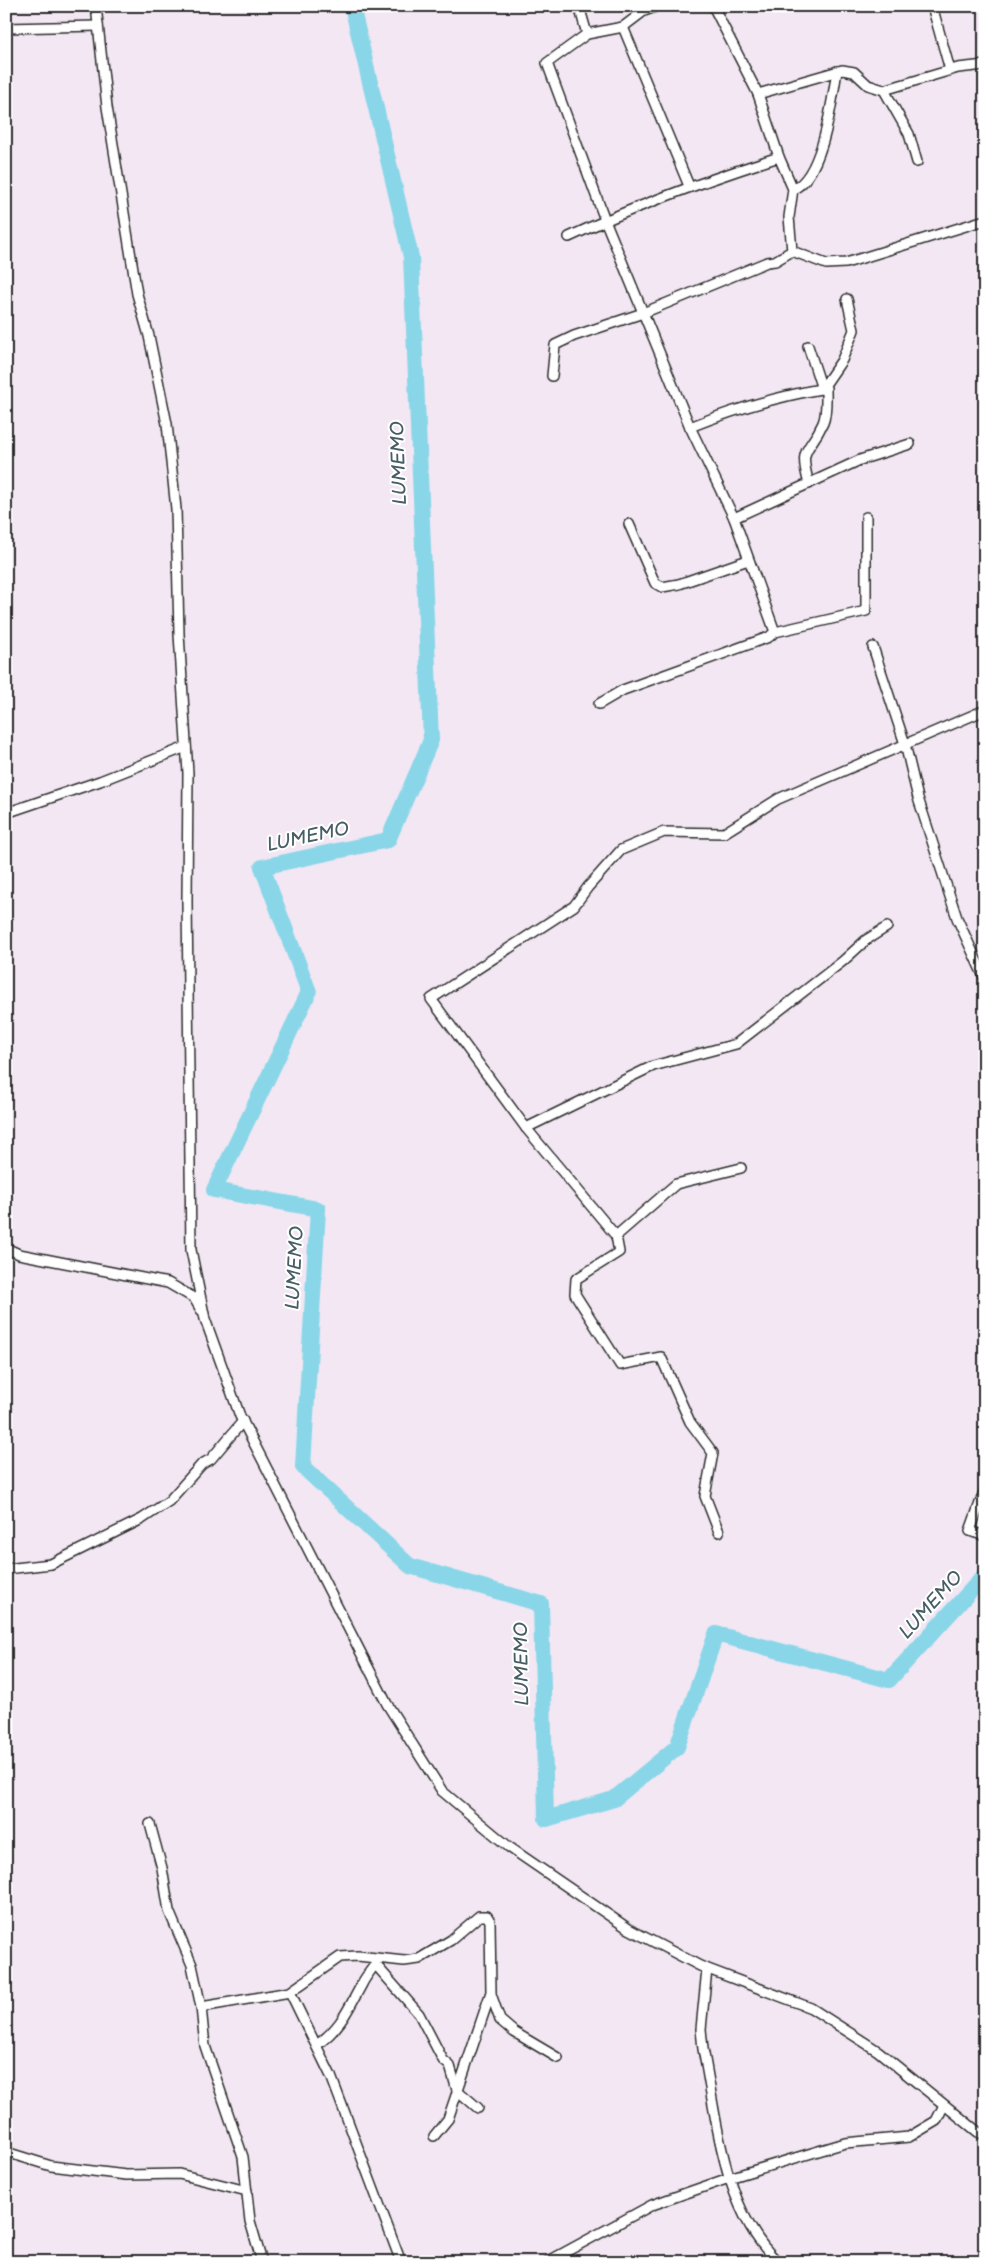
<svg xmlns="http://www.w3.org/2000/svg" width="991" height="2268" font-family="'Balsamiq Sans',sans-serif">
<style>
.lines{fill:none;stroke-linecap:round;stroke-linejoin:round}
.river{stroke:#89d6e8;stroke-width:16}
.minor-casing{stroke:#2b2b2b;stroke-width:12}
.minor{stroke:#fff;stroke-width:9}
.labels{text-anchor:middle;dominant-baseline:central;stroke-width:4;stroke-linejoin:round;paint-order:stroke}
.water-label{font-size:19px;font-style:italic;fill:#475e64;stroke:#fff}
</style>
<rect width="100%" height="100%" fill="#f2e7f3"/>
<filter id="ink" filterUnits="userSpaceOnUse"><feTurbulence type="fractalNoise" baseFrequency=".02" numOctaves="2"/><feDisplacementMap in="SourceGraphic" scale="10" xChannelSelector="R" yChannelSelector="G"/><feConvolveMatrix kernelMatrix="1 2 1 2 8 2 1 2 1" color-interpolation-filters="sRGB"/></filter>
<g filter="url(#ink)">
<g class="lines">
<path class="river" d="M352,6L411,257L431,740L388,840L262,867L309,992L214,1190L318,1209L303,1467L410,1566L541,1604L546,1819L614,1799L677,1747L716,1634L889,1680L985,1575"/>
<defs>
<g id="minor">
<path d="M96,6L107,107L137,294L149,336L167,424L176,509L179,634L188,773L187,901L191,1250L205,1319L240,1416L387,1704L442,1791L509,1847L629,1929L700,1966L811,2008L878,2051L978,2132L985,2135"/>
<path d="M579,6L587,34"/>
<path d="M658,6L644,11L623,27L587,34L547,63L605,220L690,427L734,518L775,632"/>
<path d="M713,6L758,94L779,157L793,189L789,217L792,251"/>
<path d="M932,6L950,70"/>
<path d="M623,27L689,186"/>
<path d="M6,28L98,26"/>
<path d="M884,90L909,134L917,162"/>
<path d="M758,94L842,70L854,72L868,85L884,90L958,68L985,65"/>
<path d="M793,189C823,177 832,100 837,71"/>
<path d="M569,237C637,205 707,180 779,157"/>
<path d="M808,346L822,389"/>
<path d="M552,376L555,345L574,336L643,313L767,262L775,261L792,251L826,264L846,263L985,220"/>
<path d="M822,389L842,360L854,330L847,299"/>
<path d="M690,427C735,409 779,396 826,388C826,399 827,414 823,423C809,454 798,445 809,484"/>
<path d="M734,518L860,460L910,444"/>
<path d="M629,524L655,583L662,587L679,584L748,560"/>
<path d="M873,647L905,744L918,798L957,918L985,979"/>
<path d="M599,704L623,690L769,637L775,632L866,611V517"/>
<path d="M6,813L100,781L186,747"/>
<path d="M526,1128L653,1066L736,1044L843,961L866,940L887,927"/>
<path d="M741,1168L676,1184L616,1236L526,1128L431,999L574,906L588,887L621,850L664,832L724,833L778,799L985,710"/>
<path d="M616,1236L619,1252L576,1279L575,1294L620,1365L661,1357L690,1422L713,1453L705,1496L719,1532"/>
<path d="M6,1248L19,1254L168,1283L194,1298L201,1310"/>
<path d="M985,1489L970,1531L985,1536"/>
<path d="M6,1569L51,1564L142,1519L169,1501L202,1464L211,1459L243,1421"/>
<path d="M150,1824L162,1868L169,1911L192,1965L201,2007L205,2046L243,2157L250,2221L262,2262"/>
<path d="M377,1959L375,1964L419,2014L443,2060L450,2066L457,2090L478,2108"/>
<path d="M707,1969L701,2029L703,2049C717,2119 723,2211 778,2262"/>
<path d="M290,1992L331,2076L401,2262"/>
<path d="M491,1994L500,2020L514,2032L558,2058"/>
<path d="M201,2007L290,1992L340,1957L358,1956L404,1961L419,1959L451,1940L479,1916H487L490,1921L491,1992L448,2119L434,2136"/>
<path d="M317,2045C342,2026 347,2011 362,1984C365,1977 371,1971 375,1964"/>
<path d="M6,2152L51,2166L126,2175L179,2174L247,2191"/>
<path d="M547,2262L652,2205L729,2178L845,2143L909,2137L936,2121L944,2105"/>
</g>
</defs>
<use href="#minor" class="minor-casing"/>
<use href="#minor" class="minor"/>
</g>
</g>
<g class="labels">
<g class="water-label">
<text transform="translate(399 463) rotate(-92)">LUMEMO</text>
<text transform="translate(308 837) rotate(-12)">LUMEMO</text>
<text transform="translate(295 1268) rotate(-87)">LUMEMO</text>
<text transform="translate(931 1605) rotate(-48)">LUMEMO</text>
<text transform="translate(522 1664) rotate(-91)">LUMEMO</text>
</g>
</g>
<rect width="991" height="2268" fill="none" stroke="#fff" stroke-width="25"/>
<rect x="12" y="12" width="966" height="2243" fill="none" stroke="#2b2b2b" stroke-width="2" filter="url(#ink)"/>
</svg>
